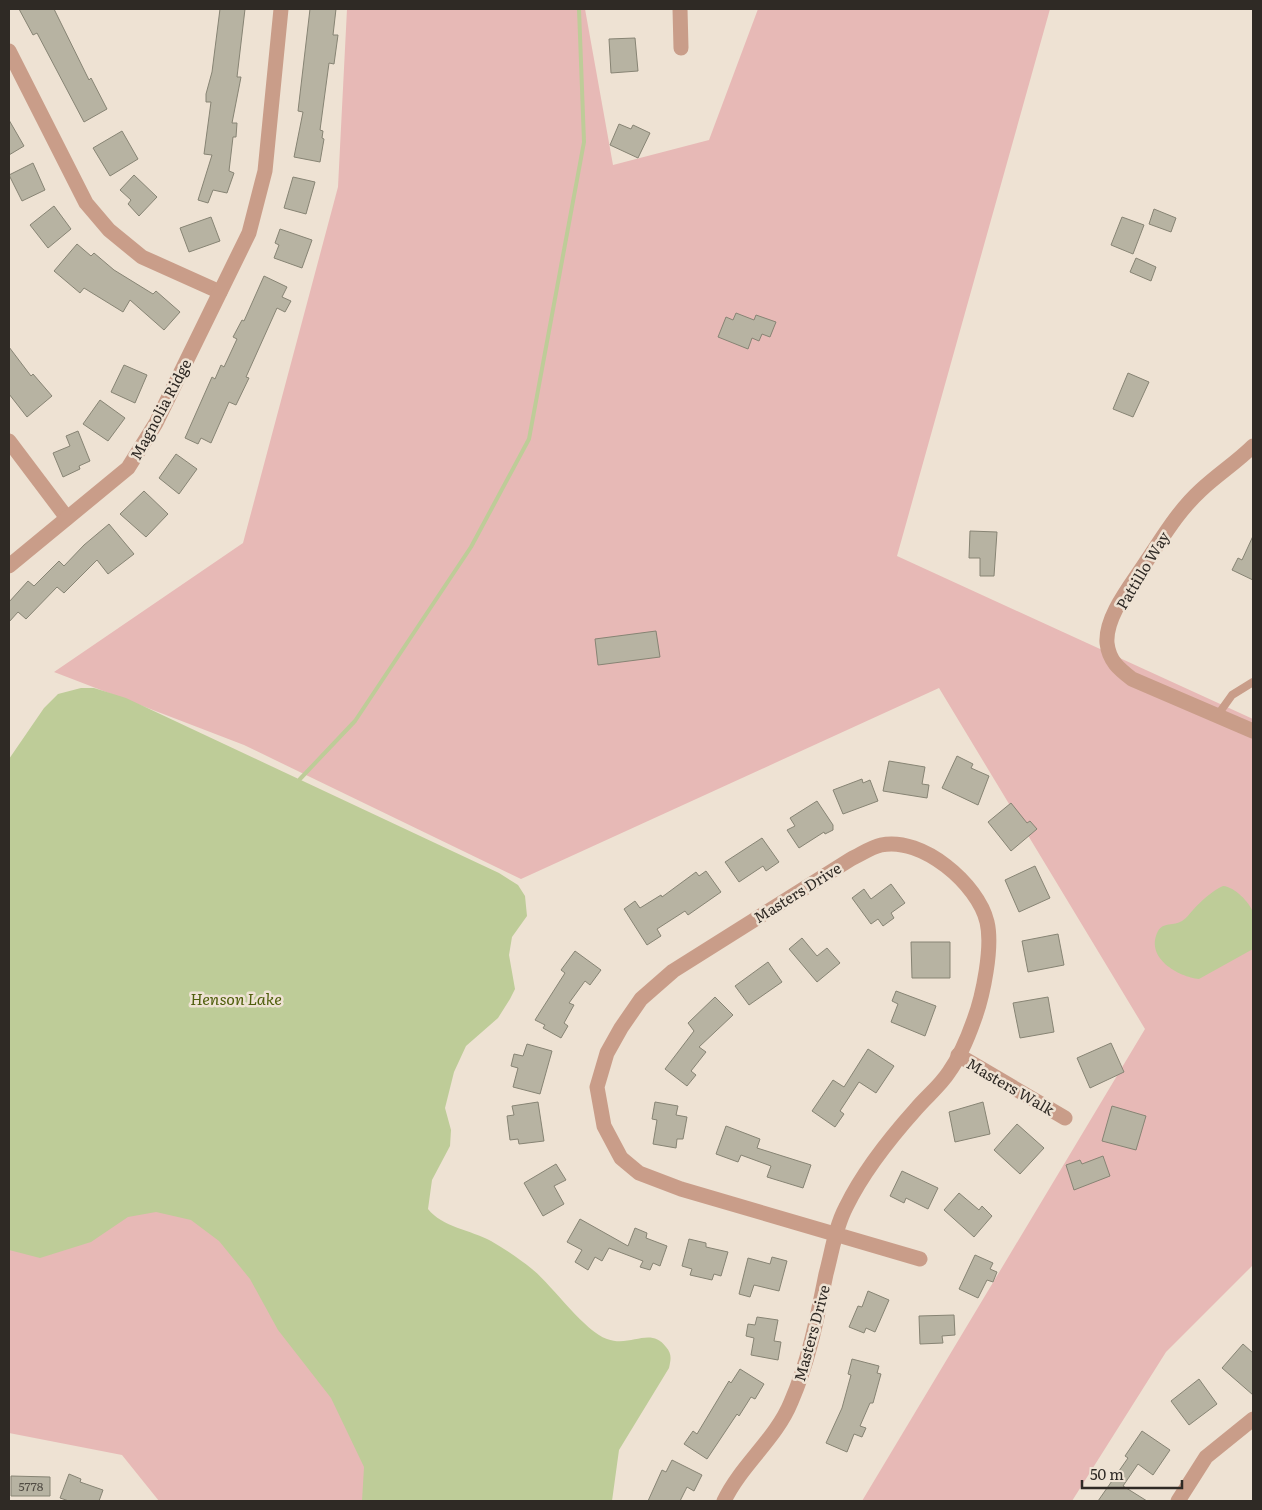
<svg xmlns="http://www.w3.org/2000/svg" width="1262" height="1510" font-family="Literata,serif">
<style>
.green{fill:#e7b9b6}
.water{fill:#becc98}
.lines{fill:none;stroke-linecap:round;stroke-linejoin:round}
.stream{stroke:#becc98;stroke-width:4}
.building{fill:#b7b3a2;stroke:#878474}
.lane{stroke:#c99d89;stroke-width:8}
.street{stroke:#c99d89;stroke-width:15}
.labels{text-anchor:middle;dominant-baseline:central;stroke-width:5;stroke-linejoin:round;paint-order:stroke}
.number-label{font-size:12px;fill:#514c44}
.street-label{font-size:15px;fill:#2f2a25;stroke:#eee2d3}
.water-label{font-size:16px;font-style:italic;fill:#4f5e0c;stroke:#eee2d3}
</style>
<rect width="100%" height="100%" fill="#eee2d3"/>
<g class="green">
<path d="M347,9H585L613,165L709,140L758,9H1050L897,556L1253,719V1265L1166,1352L1072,1501H862L1145,1029L939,688L521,879L244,745L54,672L243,543L338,187Z"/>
<path d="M156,1199H214L293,1322L385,1501H159L122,1455L9,1433V1233Z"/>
</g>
<g class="water">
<path d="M81,688H94L126,698L499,873L518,885L525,896L527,916L512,937L509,955L515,989L510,999L498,1018L466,1046L454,1072L445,1108L451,1130L450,1146L432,1180L428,1209C442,1227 471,1230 491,1241C505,1249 520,1259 532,1269C553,1286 584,1331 607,1339C631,1348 650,1326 666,1347C672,1354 671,1359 669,1368L619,1450L612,1501H362L364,1467L331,1398L278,1330L250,1279L219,1241L191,1220L156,1212L128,1217L91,1242L40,1258L9,1250V759L44,708L58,694Z"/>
<path d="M1223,886C1235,887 1249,902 1253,912C1256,922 1253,939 1253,949L1199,979C1179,977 1144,958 1158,931C1163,922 1174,926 1182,921C1187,918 1189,914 1193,910C1201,901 1212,891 1223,886Z"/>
</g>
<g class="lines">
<path class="stream" d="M300,779L355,721L471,547L529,439L584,142L579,9"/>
</g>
<g class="building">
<path d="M19,9H54L89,80L91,78L107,109L84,122L37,33L33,35Z"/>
<path d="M220,9H245L237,77H241L232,123H237L236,137H233L229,171L234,173L227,193L213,190L208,203L198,200L212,155L204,154L211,102H206V94L212,72Z"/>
<path d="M310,9H336L333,35H338L334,64L329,63L320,130L323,131L322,138L324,139L320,162L294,157L303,112L298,111Z"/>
<path d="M635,38L638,71L611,73L609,39Z"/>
<path d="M9,120L24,146L9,155Z"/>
<path d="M619,124L631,129L633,125L650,133L638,158L610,145Z"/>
<path d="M122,131L138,159L110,176L93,148Z"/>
<path d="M33,163L45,190L22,201L9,175Z"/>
<path d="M134,175L157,197L139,216L128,204L131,200L120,190Z"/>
<path d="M293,177L315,182L306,214L284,208Z"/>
<path d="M54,206L71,229L48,248L30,225Z"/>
<path d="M1154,209L1176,218L1171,232L1149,224Z"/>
<path d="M211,217L220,241L189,252L180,228Z"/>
<path d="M1122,217L1144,225L1133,254L1111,245Z"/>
<path d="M280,229L312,240L302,268L274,258L279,245L275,243Z"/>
<path d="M77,244L91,256L94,253L114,270L153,294L156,291L180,312L164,330L130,300L123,312L84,288L80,293L54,271Z"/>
<path d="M1136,258L1156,267L1151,281L1130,272Z"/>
<path d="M264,276L287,287L282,297L291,301L285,312L277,308L246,377L249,378L236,405L229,402L211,443L201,438L198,444L185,438L212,377L215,379L221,365L224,367L237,339L233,337L242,320L244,321Z"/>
<path d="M736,313L754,320L756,315L776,322L770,337L762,334L759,341L752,338L748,349L718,337L726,317L733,320Z"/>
<path d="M9,347L31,376L33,374L52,396L27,417L9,394Z"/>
<path d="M124,365L147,375L135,403L111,392Z"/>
<path d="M1128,373L1149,382L1133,417L1113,409Z"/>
<path d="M100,400L125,418L108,441L83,424Z"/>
<path d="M78,431L90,461L79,466L80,469L63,477L53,453L70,446L66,436Z"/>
<path d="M176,454L197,469L179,494L159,478Z"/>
<path d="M144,491L168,514L146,537L120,514Z"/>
<path d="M109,524L134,554L108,574L97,560L64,593L57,587L26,619L18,612L9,622V602L28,581L34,586L59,561L64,566L84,545Z"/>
<path d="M970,531L997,532L994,576H980V558H969Z"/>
<path d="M1253,536V580L1232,570L1238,558L1242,560Z"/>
<path d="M656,631L660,657L598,665L595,639Z"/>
<path d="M957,756L973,764L971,768L989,776L978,805L942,788Z"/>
<path d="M889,761L925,767L922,784L929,785L927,798L883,791Z"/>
<path d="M862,779L863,783L870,780L878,801L843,814L833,790Z"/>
<path d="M817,801L833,825V830L825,834L824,832L799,848L787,830L795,826L790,818Z"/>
<path d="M1011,803L1027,823L1030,821L1037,829L1011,851L988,822Z"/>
<path d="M762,838L779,862L766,871L763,866L739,882L725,862Z"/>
<path d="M1035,866L1050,898L1019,912L1005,880Z"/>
<path d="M706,871L721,892L688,915L685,911L657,929L661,936L647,945L624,909L635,901L640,908L661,895L662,897L696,872L699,876Z"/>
<path d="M891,884L905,903L891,913L894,918L883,926L878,919L871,924L852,898L864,889L871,899Z"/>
<path d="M1058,934L1064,965L1028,972L1022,941Z"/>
<path d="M802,938L817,956L827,948L840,963L817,982L789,949Z"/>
<path d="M911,942H950V978H912Z"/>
<path d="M575,951L601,970L590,985L585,981L569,1003L574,1005L564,1023L568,1026L561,1038L543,1028L545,1025L535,1020L565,973L561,970Z"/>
<path d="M768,962L782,982L749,1005L735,986Z"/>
<path d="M896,991L936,1006L925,1036L891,1022L898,1004L892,1001Z"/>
<path d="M715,997L733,1015L699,1047L706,1052L691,1071L696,1075L687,1086L665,1069L694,1031L688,1023Z"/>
<path d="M1048,997L1054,1032L1020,1038L1013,1003Z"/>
<path d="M1111,1043L1124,1072L1090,1088L1077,1058Z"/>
<path d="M527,1044L552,1051L540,1094L513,1087L518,1068L511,1066L514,1054L523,1056Z"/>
<path d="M868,1049L894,1066L876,1093L859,1082L840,1111L844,1114L835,1127L812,1111L833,1080L844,1087Z"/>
<path d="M538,1102L544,1141L519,1144L518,1139L510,1140L507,1116L514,1115L512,1106Z"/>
<path d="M655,1102L678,1106L676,1115L687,1117L683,1139H677L676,1148L653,1144L657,1120L652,1119Z"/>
<path d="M983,1102L990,1134L955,1142L949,1112Z"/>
<path d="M1112,1106L1146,1116L1136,1150L1102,1141Z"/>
<path d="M1017,1124L1044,1148L1020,1174L994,1150Z"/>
<path d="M726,1126L760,1139L757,1148L811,1165L803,1188L767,1177L771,1166L741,1155L738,1162L716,1154Z"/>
<path d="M1103,1156L1110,1176L1074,1190L1066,1165L1080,1160L1082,1164Z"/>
<path d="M556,1164L566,1180L554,1186L564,1204L543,1216L524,1183Z"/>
<path d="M902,1171L938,1188L928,1209L906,1198L904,1203L890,1196Z"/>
<path d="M959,1193L979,1210L982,1206L992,1216L974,1237L944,1210Z"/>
<path d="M580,1219L628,1246L635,1228L647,1233L646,1238L667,1246L660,1266L653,1263L650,1270L640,1267L643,1261L609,1248L602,1261L595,1257L588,1270L575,1262L582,1250L567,1242Z"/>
<path d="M689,1239L706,1243V1247L728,1252L721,1276L714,1274L712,1280L690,1275L692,1269L682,1266Z"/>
<path d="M975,1255L993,1263L990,1269L997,1272L993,1282L987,1280L978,1298L959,1289Z"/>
<path d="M772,1257L787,1261L779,1291L754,1285L750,1297L739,1294L748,1258L770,1264Z"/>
<path d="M868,1291L889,1300L875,1332L866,1328L864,1333L849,1327L858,1306L862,1307Z"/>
<path d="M954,1315L955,1335L942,1336L943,1343L920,1344L919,1316Z"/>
<path d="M757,1317L778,1320L774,1341L781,1342L778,1360L751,1355L754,1338L746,1336L748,1324L755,1325Z"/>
<path d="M1243,1344L1253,1353V1395L1222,1368Z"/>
<path d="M852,1359L879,1366L877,1373L881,1374L873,1403H870L860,1426L866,1428L862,1437L854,1434L847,1452L826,1443L842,1408L851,1375L848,1374Z"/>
<path d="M740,1369L764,1384L755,1399L751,1397L739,1416L737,1414L707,1459L684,1444L693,1431L697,1434L729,1381L731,1383Z"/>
<path d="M1199,1379L1217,1404L1189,1425L1171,1401Z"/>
<path d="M1142,1431L1170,1450L1153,1475L1138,1464L1123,1486L1147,1501H1098L1128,1458L1125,1456Z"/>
<path d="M672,1460L702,1475L694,1491L687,1487L680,1501H648L662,1470L666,1472Z"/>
<path d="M69,1474L81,1479L80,1482L103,1490L99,1501H69L60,1498Z"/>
<path d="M11,1476L50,1477V1496H11Z"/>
</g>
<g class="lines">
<path class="lane" d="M1217,716L1232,695L1253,682"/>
<g class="street">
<path d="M680,9L681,48"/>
<path d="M9,51L86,203L109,230L142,257L220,292"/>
<path d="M9,441L67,518"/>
<path d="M1253,446C1237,462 1218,474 1201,490C1178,511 1163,537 1146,562C1132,584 1105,616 1107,643C1109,661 1119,669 1132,679L1253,731"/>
<path d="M9,566L128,468L156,423L249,233L265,171L281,9"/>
<path d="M958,1055L1065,1118"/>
<path d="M724,1501C741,1465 776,1439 791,1402C809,1361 817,1318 826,1274C832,1252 835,1228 846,1207C863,1172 890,1138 916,1109C926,1097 940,1086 949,1072C959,1058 968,1037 974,1020C983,996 993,947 987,922C978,884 922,836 881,845C871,847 860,855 851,859L673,971L641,999L621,1028L607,1053L597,1087L604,1126L621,1158L639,1173L681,1189L920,1259"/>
<path d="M1178,1501L1206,1457L1253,1419"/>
</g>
</g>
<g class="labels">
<g class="number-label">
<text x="31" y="1486">5778</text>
</g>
<g class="street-label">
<text transform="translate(160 409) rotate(-62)">Magnolia Ridge</text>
<text transform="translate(1142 570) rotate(-59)">Pattillo Way</text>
<text transform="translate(797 892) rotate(-32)">Masters Drive</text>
<text transform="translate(1011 1086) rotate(30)">Masters Walk</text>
<text transform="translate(811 1333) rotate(-75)">Masters Drive</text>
</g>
<g class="water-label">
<text x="236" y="998">Henson Lake</text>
</g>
</g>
<rect width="1262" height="1510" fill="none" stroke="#2f2a25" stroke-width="20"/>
<path d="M1082 1480v8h100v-8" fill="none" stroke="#2f2a25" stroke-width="2.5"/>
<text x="1090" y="1480" font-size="15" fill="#2f2a25" stroke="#eee2d3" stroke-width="4" paint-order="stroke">50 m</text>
</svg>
